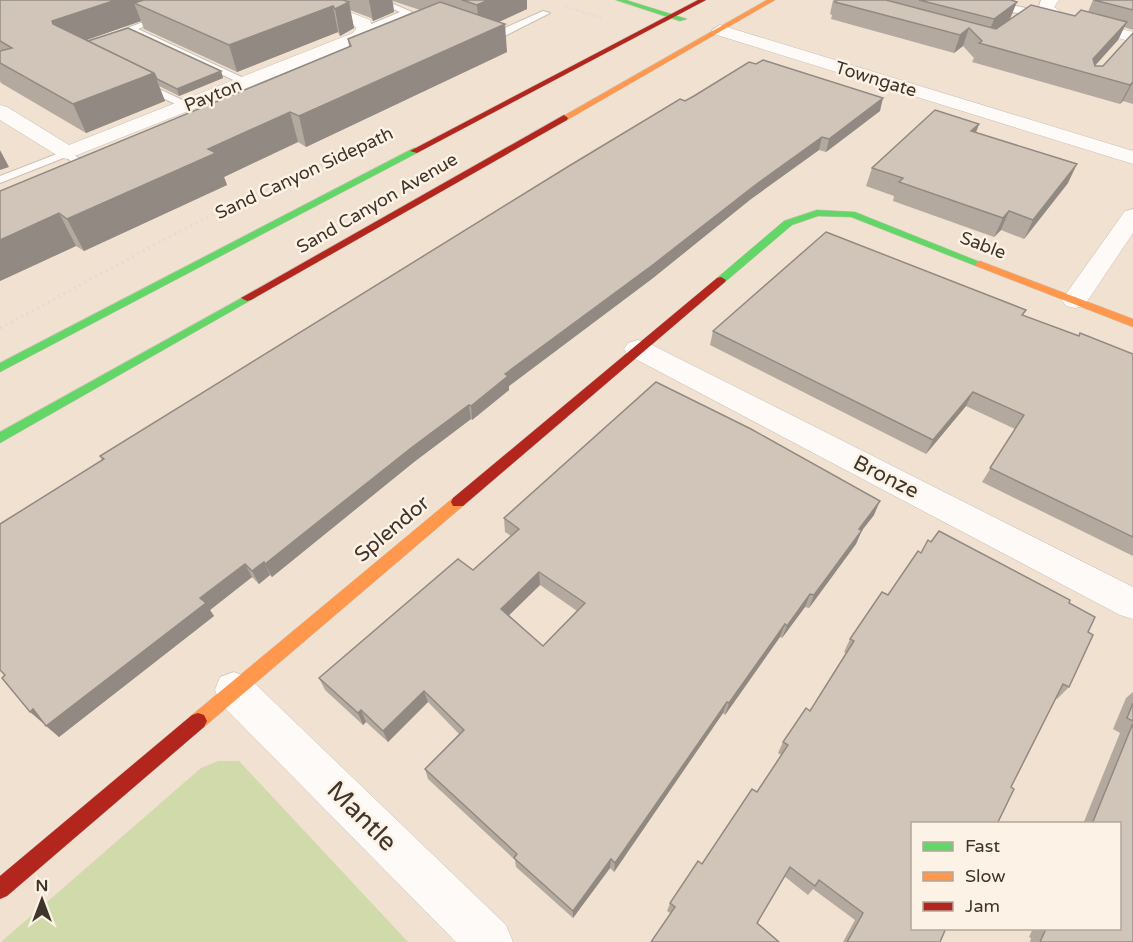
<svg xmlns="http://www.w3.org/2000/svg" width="1133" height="942" font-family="'Varela Round',sans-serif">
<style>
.green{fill:#d0daab}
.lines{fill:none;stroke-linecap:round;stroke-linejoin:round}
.lane-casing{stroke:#cbbfb3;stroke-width:2}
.street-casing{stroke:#cbbfb3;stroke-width:1}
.fast-casing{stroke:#cbbfb3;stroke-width:1}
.slow-casing{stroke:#cbbfb3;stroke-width:1}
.jam-casing{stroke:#cbbfb3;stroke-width:1}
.path-far1{stroke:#e1dcd7;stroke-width:2;stroke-dasharray:1.5 2;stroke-linecap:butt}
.path{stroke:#e1dcd7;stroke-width:3;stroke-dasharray:2 4;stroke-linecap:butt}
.lane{fill:#fdfaf8;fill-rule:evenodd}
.street{fill:#fdfaf8;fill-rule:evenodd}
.fast{fill:#63d668;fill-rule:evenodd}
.slow{fill:#ff974d;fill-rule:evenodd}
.jam{fill:#b3261e;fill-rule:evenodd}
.wall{fill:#b4a99f;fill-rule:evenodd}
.shaded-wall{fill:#928a82}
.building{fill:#d1c5b9;stroke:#928a82;stroke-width:1.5;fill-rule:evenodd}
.labels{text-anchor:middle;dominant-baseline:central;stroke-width:5;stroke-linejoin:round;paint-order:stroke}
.far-street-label{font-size:18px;fill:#40352a;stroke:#fdf2e6}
.street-label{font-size:21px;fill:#40352a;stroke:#fdf2e6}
.near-street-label{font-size:26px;fill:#40352a;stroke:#fdf2e6}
</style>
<rect width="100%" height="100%" fill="#f0e1d1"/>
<path class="green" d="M218,761H239L408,942H1L201,768Z"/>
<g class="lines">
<defs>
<g id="lane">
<path d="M372,0H384L412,12L368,32H362V28L400,12Z"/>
<path d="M973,0H986L1050,13L1046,16L1010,12Z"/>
<path d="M543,11L550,13L493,42L480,39Z"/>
<path d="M159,16L166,18L138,29L248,80V84H242L130,32L110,39L106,36Z"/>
<path d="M142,81L191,104L192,106L183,108L139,86L137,84Z"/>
<path d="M67,150L96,170V174L86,175L66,157L0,183V176Z"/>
</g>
<g id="street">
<path d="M296,0H318L370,20L373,30L365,41L67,159L60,157L0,120V105L7,107L69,145L353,33L356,29V27L298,3Z"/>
<path d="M1041,0H1059L1054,7L1064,14L1133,32V42L1052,20L1038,9Z"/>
<path d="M720,25L1133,151V164L714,34L712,30Z"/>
<path d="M1133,209V233L1084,306L1075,308L1066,306L1062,300L1066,294L1125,211Z"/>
<path d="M638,340L648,343L1133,587V619L1120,615L628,355L624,349L628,343Z"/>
<path d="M234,672L248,677L506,925L513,942H456L220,703L215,690L220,677Z"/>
</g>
<g id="fast">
<path d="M616,0H626L687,19L680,21Z"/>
<path d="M414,148L417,149V153L0,372V363Z"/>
<path d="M817,210L855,212L985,264L984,266H976L851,217L818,216L792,225L725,282H717V278L784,221Z"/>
<path d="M247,295L253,298L251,300L0,443V432Z"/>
</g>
<g id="slow">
<path d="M767,0H775L567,120L560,118Z"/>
<path d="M980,261L1133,319V327L976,266L975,264Z"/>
<path d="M458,497L463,498L465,502L463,506L204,727L198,729L192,727L189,721L192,715L453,498Z"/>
</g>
<g id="jam">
<path d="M698,0H706L417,153L410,151Z"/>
<path d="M564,115L568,118L567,120L251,300L247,301L241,298Z"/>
<path d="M721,277L726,280L725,282L463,506H453L451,502L453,498L717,278Z"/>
<path d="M198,713L204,715L207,721L204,727L7,896L0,899V876L192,715Z"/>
</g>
</defs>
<use href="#lane" class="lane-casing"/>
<use href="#street" class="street-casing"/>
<use href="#fast" class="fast-casing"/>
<use href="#slow" class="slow-casing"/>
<use href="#jam" class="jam-casing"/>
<path class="path-far1" d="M566,7L602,18"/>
<path class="path" d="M0,328C109,271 215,207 330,162"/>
<use href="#lane" class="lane"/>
<use href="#street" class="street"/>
<use href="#fast" class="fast"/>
<use href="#slow" class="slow"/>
<use href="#jam" class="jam"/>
</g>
<g class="wall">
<path d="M0,0H527V9L499,22L507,52L306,147L298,142L224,177L227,185L84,251L76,246L0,281V191L349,47L348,39L420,10L393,1L394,12L373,21L371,18L350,10L354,28L340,36L338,32L237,72L144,29L141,21L86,40L221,71L223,78L179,96L159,86L165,101L86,133L1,83L0,81Z"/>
<path d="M833,0H1011L1010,19L1075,16L1088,12L1093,0H1133V30L1124,27L1118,40L1095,66H1103L1133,33V104L1123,101L1120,104L972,62L974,58L963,46L954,53L831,19L832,15L830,14Z"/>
<path d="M685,101L880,111L826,152L819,150L751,199L653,278L509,386V390L472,420L471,419L414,462L272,577L270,575L259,584L252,577L210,610L214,616L59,737L44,722L43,723L5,675L102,460L100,456Z"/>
<path d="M979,124L976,133L1068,183L1024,239L1001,230L994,237L893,201L894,196L866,186L872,168Z"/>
<path d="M1023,316L1133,354V556L982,482L1015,429L966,406L926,454L710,345L713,331Z"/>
<path d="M874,515L862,530L856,544L809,608L805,607L782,638L780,637L725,715L723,713L614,872L610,868L573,918L516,867L515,860L428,779L425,769L459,734L428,702L388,742L366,722L363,725L325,690L319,678L473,570L511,536L505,532L504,518ZM540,585L577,611L543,646L509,615Z"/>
<path d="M921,553L1069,603L1088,632L1069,687L1057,699L1056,698L1011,787L940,942H843L855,920L813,889L808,895L784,876L670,913L667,911L670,903L702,864L757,792L781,755L778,753L783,742L810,711L846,653L844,652L850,639L888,595Z"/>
<path d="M1133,692V942H1030L1031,938L1029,937L1033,928H1119V824H1083L1120,733L1113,729L1126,698Z"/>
</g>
<g class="shaded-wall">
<path d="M116,0H199L134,3L141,21L64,48L52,21Z"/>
<path d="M369,0H392L394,12L373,21Z"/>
<path d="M488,0H527V9L479,31L477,5Z"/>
<path d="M349,2L354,28L340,36L335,9Z"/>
<path d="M1017,2L1010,19L987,37L994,19Z"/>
<path d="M333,6L338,32L237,72L229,45Z"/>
<path d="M1127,22L1118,40L1088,73L1093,59Z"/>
<path d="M505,24L507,52L306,147L299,116Z"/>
<path d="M969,28L963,46L954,53L960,35Z"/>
<path d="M221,71L223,78L179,96L177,89Z"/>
<path d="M154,73L165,101L86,133L73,104Z"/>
<path d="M1133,82L1123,101L1120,104L1130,85Z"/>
<path d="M883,98L880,111L826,152L829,139Z"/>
<path d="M290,112L298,142L224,177L227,185L84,251L67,219L208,149Z"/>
<path d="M979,124L972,142L971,131Z"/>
<path d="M822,137L819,150L751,199L653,278L509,386V390L472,420L471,406L505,374L754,186Z"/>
<path d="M0,150L9,167L0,170Z"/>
<path d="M1077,164L1068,183L1024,239L1033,220Z"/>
<path d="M1009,211L1001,230L994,237L1003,218Z"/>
<path d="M59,213L76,246L0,281V240Z"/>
<path d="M973,392L966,406L926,454L933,440Z"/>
<path d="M469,405L471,419L414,462L272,577L265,564L411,448Z"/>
<path d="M880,501L874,515L853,542L859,529Z"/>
<path d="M862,530L856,544L809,608L814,595Z"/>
<path d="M264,562L270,575L259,584L252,571Z"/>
<path d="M245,564L252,577L210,610L214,616L59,737L46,726L200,598Z"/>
<path d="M539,572L540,585L503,621L501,609Z"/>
<path d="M810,594L805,607L782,638L787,626Z"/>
<path d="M785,624L780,637L725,715L729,703Z"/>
<path d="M424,691L428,702L388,742L383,731Z"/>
<path d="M727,702L723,713L614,872L615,863Z"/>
<path d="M33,709L46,720L43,723L30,712Z"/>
<path d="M361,710L366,722L363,725L358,713Z"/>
<path d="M611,859L610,868L573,918V911Z"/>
</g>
<g class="building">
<path d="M0,0H116L52,21L53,24L154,73L73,104L0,63V51L12,48L0,41Z"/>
<path d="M144,0H343L349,2L335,9L333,6L229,45L134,3Z"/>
<path d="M462,0H488L477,5Z"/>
<path d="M837,0H886L996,29L1031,5L1075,16L1081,10L1127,22L1093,59L1095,66H1103L1133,33V82L1130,85L979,43L982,41L969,28L960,35L835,2Z"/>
<path d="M919,0H1011L1017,2L994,19Z"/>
<path d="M1094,0H1133V10Z"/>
<path d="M440,2L505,24L299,116L290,112L208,149L216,153L67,219L59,213L0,240V191L351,46L348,39Z"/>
<path d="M128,28L221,71L177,89L157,79L154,73L88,41Z"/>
<path d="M763,60L883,98L829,139L822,137L754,186L654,264L505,374L508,376L471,406L469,405L411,448L265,564L264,562L252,571L245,564L200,598L206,603L46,726L33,709L30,712L2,678L5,675L0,670V524L104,459L100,456L569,166L680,99L685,101L694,96L749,62L756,64Z"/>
<path d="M935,110L979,124L971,131L1077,164L1033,220L1009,211L1003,218L899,182L903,178L872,168Z"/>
<path d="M826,232L1026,310L1022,315L1079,336L1080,333L1133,354V537L990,468L1024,415L973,392L933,440L713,331Z"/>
<path d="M656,382L751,429L880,501L859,529L862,530L814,595L810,594L787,626L785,624L729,703L727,702L615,863L611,859L573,911L514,858L517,854L425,769L464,730L424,691L383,731L361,710L358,713L319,678L458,559L473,570L519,529L504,518ZM539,572L585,603L543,646L501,609Z"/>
<path d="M939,531L1070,600L1069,603L1095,617L1088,632L1093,635L1069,687L1063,684L1011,787L1014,789L997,824H912V928H946L940,942H847L863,913L819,880L815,886L790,867L757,923L779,942H651L675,907L670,903L698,861L702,864L752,789L757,792L788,745L783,742L806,708L810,711L854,641L850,639L882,592L888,595L918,551L921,553L928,540L931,542Z"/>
<path d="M1133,703V721L1127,718Z"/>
<path d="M1133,723V942H1040L1045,931L1043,929V928H1119V824H1092Z"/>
</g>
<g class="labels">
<g class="far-street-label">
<text transform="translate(876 79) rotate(17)">Towngate</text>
<text transform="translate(213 95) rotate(-22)">Payton</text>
<text transform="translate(304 173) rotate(-25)">Sand Canyon Sidepath</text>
<text transform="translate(377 203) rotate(-30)">Sand Canyon Avenue</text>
<text transform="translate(983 245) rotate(21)">Sable</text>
</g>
<g class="street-label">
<text transform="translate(886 477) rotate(27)">Bronze</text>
<text transform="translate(392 529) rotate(-40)">Splendor</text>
</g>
<g class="near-street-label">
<text transform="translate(362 816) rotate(45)">Mantle</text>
</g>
</g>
<rect x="911" y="822" width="210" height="108" fill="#fdf2e6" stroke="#b1a69b" stroke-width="1.5"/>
<rect x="923" y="842" width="30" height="9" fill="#63d668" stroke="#b1a69b" stroke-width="1.5"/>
<text x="965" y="852" font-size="18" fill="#40352a">Fast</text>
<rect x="923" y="872" width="30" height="9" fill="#ff974d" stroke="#b1a69b" stroke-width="1.5"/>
<text x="965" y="882" font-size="18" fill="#40352a">Slow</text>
<rect x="923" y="902" width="30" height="9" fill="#b3261e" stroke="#b1a69b" stroke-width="1.5"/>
<text x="965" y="912" font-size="18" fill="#40352a">Jam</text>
<g transform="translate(42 900)" stroke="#fdf2e6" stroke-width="4.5" paint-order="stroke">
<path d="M0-4.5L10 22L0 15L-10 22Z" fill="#40352a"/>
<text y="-9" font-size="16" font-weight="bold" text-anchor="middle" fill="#40352a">N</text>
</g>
</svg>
